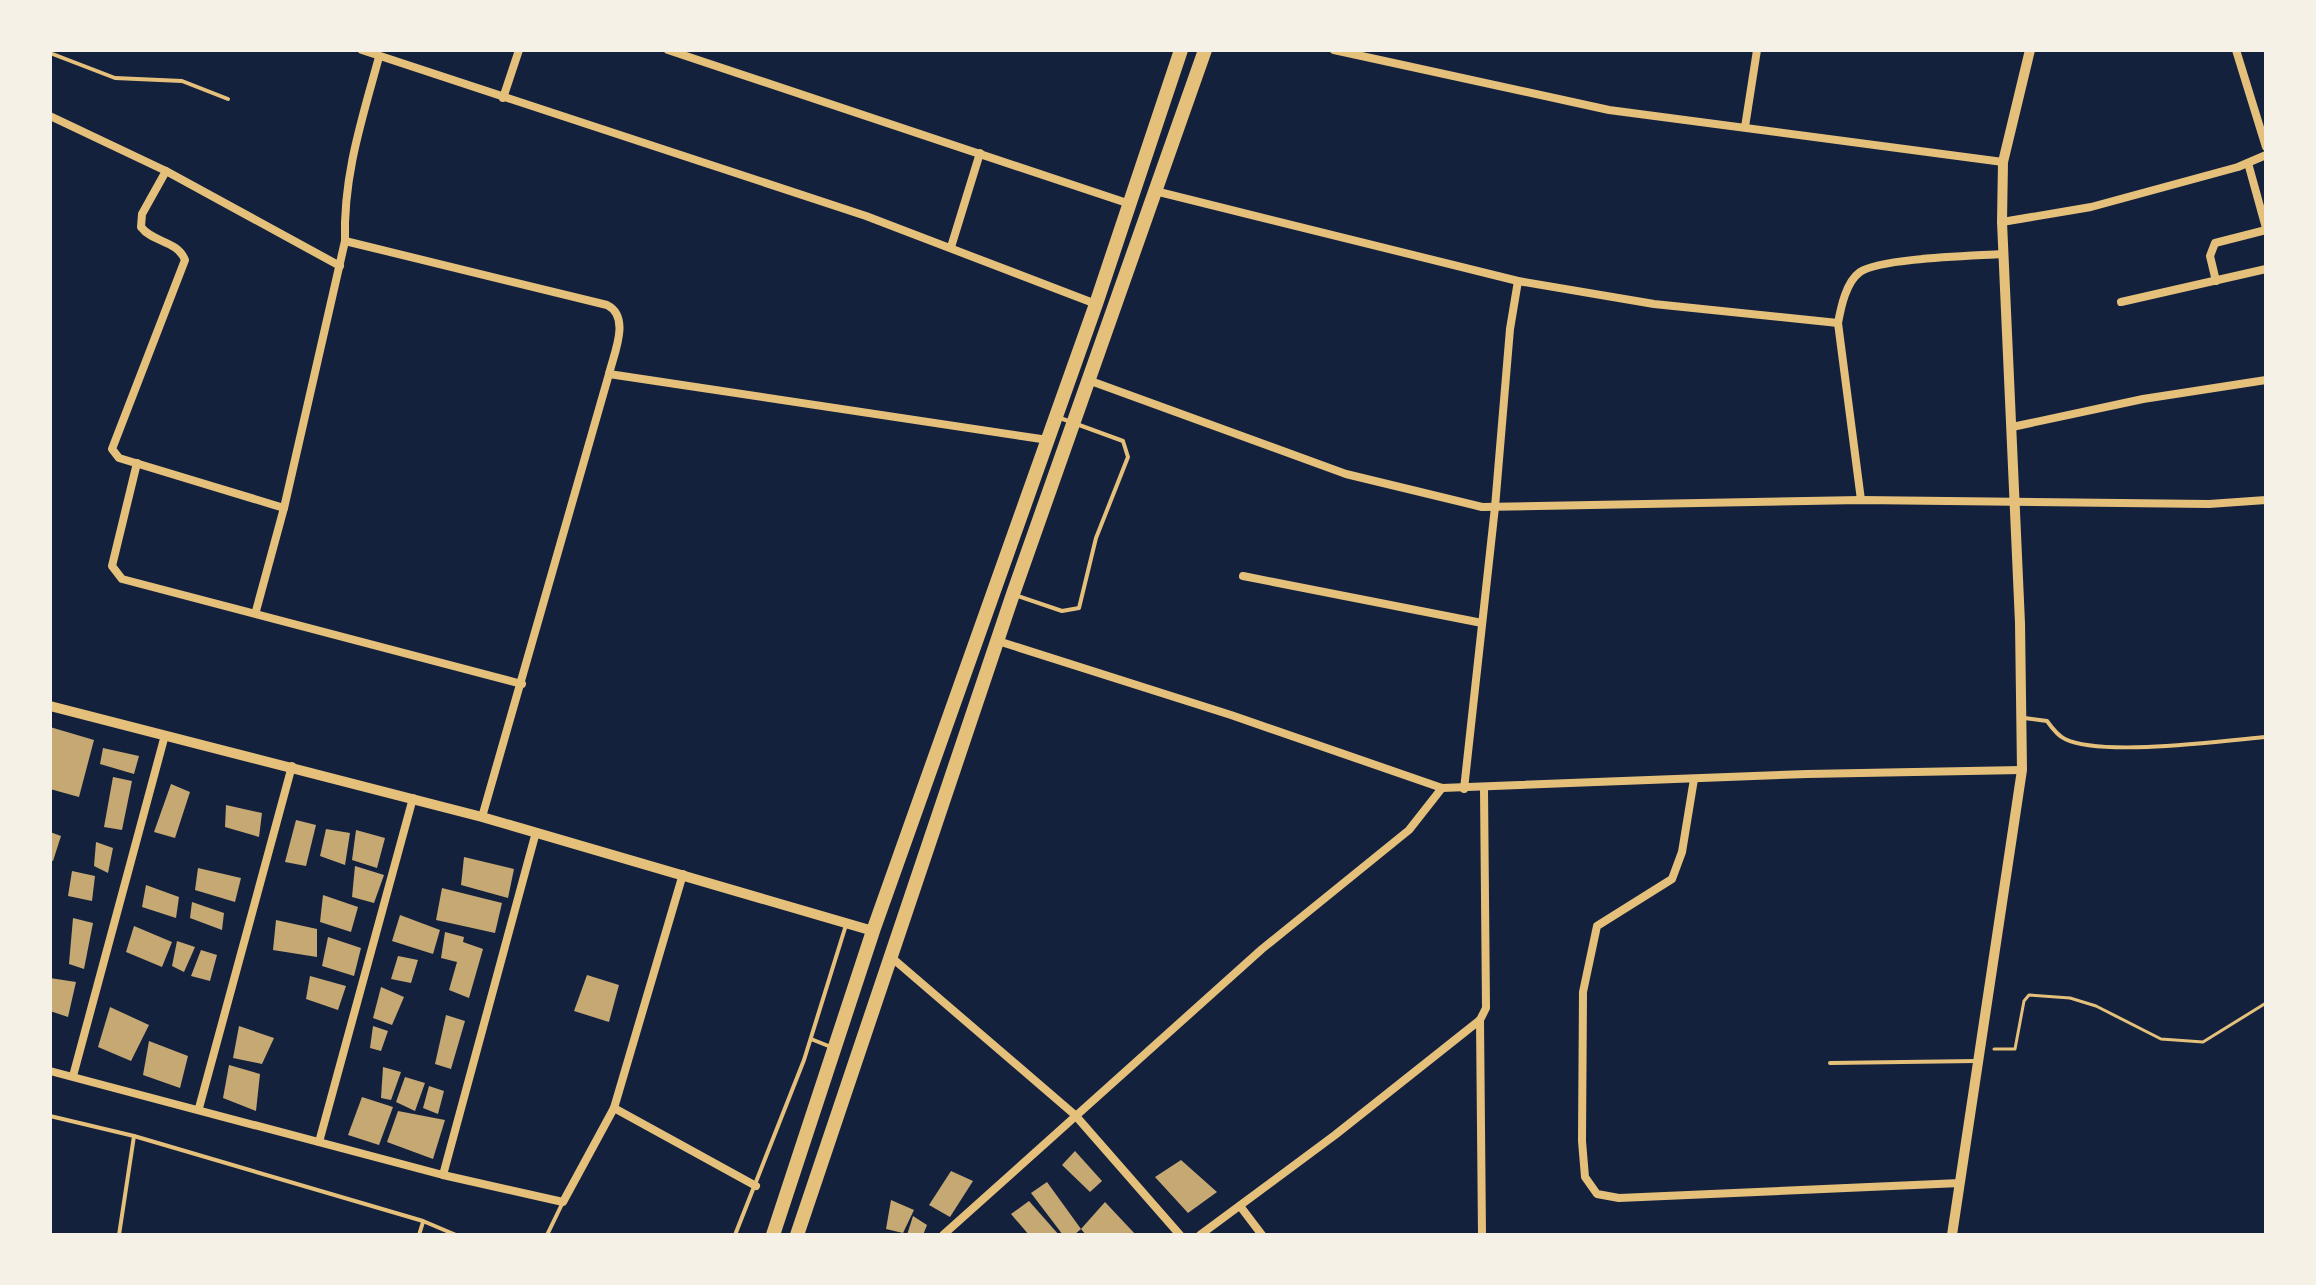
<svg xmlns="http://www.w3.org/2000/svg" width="2316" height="1285" font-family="'PT Sans Narrow',sans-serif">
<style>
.building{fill:#c6a872}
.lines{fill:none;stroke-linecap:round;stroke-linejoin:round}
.path{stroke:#e5c07b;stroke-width:3}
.service{stroke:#e5c07b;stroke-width:4}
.minor{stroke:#e5c07b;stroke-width:8}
.tertiary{stroke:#e5c07b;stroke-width:10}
.trunk{stroke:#e5c07b;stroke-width:14}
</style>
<rect width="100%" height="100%" fill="#14213d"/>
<g class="building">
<path d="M50,727L94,740L79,797L50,789Z"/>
<path d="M103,748L139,756L134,774L100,764Z"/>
<path d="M113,777L132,781L122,830L104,827Z"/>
<path d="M171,784L190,792L175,838L154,832Z"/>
<path d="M226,805L262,813L259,837L225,827Z"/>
<path d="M296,820L316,825L306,866L285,862Z"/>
<path d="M326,829L350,833L345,865L320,856Z"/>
<path d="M356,830L385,838L377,868L352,860Z"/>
<path d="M50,832L61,836L53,861L50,860Z"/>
<path d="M96,842L113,848L108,873L94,866Z"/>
<path d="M464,857L514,869L508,898L461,885Z"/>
<path d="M355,866L384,875L374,903L352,897Z"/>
<path d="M198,868L241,878L235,902L195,890Z"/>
<path d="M72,871L95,876L92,901L68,896Z"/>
<path d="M146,885L179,897L176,918L142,907Z"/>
<path d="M442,888L502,903L495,933L436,920Z"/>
<path d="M323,895L358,907L351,932L320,922Z"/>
<path d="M192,902L224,913L222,930L190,918Z"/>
<path d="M400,915L440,930L433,954L392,941Z"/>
<path d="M73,918L93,923L84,969L69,964Z"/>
<path d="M276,920L317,929V957L273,950Z"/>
<path d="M134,926L172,942L162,967L126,952Z"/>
<path d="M445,932L464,937L463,942L483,949L469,998L449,990L457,962L441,958Z"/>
<path d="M328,937L361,948L354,976L322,966Z"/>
<path d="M177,941L195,947L184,972L172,966Z"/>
<path d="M201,950L217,955L210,981L191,976Z"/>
<path d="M398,956L418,960L411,983L391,979Z"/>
<path d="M587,975L619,985L609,1022L574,1011Z"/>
<path d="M310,976L346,986L338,1010L306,999Z"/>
<path d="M50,978L76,982L68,1017L50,1011Z"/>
<path d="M381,987L404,997L392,1025L373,1018Z"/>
<path d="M110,1007L149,1025L131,1061L98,1047Z"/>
<path d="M446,1015L465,1021L451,1069L435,1064Z"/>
<path d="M239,1026L274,1038L262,1064L233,1058Z"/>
<path d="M373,1026L388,1031L381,1051L370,1048Z"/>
<path d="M149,1041L188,1056L180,1088L143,1075Z"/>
<path d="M229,1065L260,1074L256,1111L223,1098Z"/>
<path d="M383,1067L401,1072L391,1100L381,1098Z"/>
<path d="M405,1077L425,1083L415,1111L396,1102Z"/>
<path d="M429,1086L444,1091L438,1114L423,1108Z"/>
<path d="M362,1097L393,1107L379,1145L348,1135Z"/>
<path d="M398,1111L445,1120L433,1159L387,1142Z"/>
<path d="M1075,1151L1102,1181L1090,1192L1062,1165Z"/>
<path d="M1181,1160L1217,1192L1188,1213L1155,1177Z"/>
<path d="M951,1171L973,1181L950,1217L929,1205Z"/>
<path d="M1047,1182L1081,1229L1074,1235H1063L1031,1193Z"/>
<path d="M891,1200L914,1210L903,1233L886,1229Z"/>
<path d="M1029,1201L1059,1235H1029L1011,1214Z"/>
<path d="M1105,1202L1136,1235H1086L1081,1229Z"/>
<path d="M913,1216L927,1225L923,1235H907Z"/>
</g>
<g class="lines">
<path class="path" d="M1994,1049H2015L2024,1001L2029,995L2070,998L2096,1006L2161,1039L2203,1042L2266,1003"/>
<g class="service">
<path d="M50,53L115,78L182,81L228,99"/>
<path d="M1015,595L1062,611L1079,608L1096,538L1128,457L1123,441L1060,418"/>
<path d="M2024,718L2047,721C2052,728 2058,736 2065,739C2101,757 2223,741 2266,737"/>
<path d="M811,1039L831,1047"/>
<path d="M1830,1063L1976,1061"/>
<path d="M50,1116L134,1136L423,1221L456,1235"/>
<path d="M119,1235L134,1136"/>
<path d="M419,1235L423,1222"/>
<path d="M547,1235L563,1202"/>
<path d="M735,1235L804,1060L846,925"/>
</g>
<g class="minor">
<path d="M362,50L866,216L1096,304"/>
<path d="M668,50L1130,204"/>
<path d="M1334,50L1609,110L2003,162"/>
<path d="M2236,50L2266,147"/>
<path d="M503,98L519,50"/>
<path d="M50,116L166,171L340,266"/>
<path d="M1745,127L1757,50"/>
<path d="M2248,163L2266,228"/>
<path d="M166,171L142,214L141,227C153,243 177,240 185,260L112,449L119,458L284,508"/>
<path d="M1155,191L1518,281L1654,304L1838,323C1841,307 1846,282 1860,272C1881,258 1972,256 2002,254"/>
<path d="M2002,222L2091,207L2238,167L2266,155"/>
<path d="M345,241C343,176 362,119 379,57"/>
<path d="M951,247L980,153"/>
<path d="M2216,281L2210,256L2215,243L2266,230"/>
<path d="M2121,302L2266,269"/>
<path d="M1838,323L1861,500"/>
<path d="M609,374L1048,440"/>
<path d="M1088,380L1346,474L1482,507L1861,500L2209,504L2266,500"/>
<path d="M2012,427L2143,399L2266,380"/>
<path d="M137,463L112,566L122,579L522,684"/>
<path d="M1243,576L1482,623"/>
<path d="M256,611L284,508L345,241L607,305C631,317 614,353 609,374L482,817"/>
<path d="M998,641L1231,715L1442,788L1807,774L2022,770"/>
<path d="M1694,779L1682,852L1672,879L1597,926L1583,992L1582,1141L1585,1177L1597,1194L1619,1198L1960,1183"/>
<path d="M1464,789L1495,507L1510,329L1518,281"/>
<path d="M891,957L1075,1115L1180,1235"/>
<path d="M1480,1020L1482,1235"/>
<path d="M50,1071L443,1175L563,1202L614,1108L683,874"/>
<path d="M73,1076L165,735"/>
<path d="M199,1108L292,766"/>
<path d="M614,1108L756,1186"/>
<path d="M319,1142L413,798"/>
<path d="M443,1175L536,832"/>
<path d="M1240,1206L1262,1235"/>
<path d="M943,1235L1262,949L1409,830L1442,788"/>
<path d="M1200,1235L1335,1135L1480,1020L1486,1008L1484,789"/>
</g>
<g class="tertiary">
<path d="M50,706L482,817L873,931"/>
<path d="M1952,1235L2022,770L2020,623L2002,222L2003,162L2030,50"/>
</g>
<g class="trunk">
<path d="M773,1235L873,931L1096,304L1181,50"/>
<path d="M797,1235L1013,594L1205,50"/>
</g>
</g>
<rect width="2316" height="1285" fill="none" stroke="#f6f1e7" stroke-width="104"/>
</svg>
